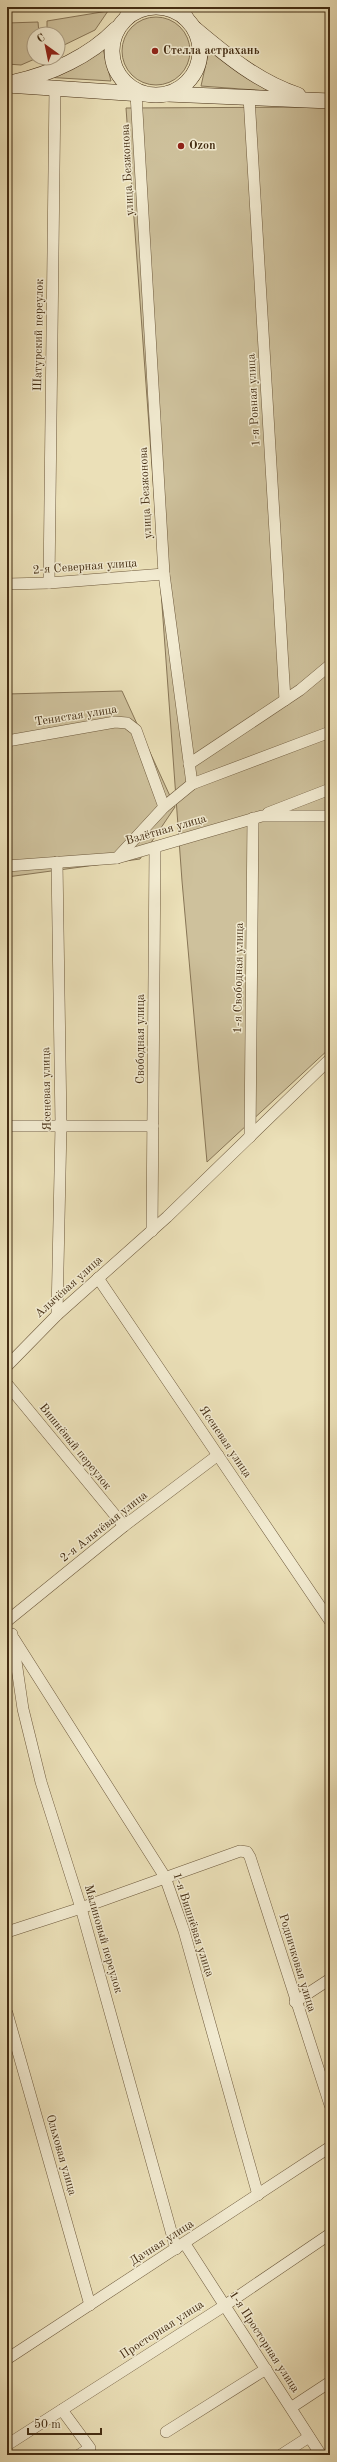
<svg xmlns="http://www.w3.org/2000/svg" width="337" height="2462" font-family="'Old Standard TT',serif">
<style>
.green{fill:#cec19c;stroke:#887657}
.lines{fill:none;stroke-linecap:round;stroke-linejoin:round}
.minor-casing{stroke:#6d593c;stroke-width:12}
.tertiary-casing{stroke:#6d593c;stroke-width:14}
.secondary-casing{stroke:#432c12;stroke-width:16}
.minor{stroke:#f2ebd1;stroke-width:11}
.tertiary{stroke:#f2ebd1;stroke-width:13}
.secondary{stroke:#f2ebd1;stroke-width:15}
.poi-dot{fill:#8f2418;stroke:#f2ebd1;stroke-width:1.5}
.labels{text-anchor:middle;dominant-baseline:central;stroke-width:3;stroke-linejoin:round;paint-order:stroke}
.poi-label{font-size:12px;font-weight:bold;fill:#432c12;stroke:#f2ebd1;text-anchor:start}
.street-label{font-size:12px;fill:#432c12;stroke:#f2ebd1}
</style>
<rect width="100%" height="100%" fill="#ebe0b8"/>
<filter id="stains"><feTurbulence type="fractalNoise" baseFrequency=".005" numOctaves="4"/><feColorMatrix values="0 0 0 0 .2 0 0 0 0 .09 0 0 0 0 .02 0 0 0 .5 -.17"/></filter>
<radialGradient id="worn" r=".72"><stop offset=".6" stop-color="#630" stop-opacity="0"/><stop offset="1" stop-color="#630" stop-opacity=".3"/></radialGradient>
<g class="green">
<path d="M108,11L95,30L58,48V34H47V21Z"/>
<circle cx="156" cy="51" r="34"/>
<path d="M38,22L39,34H34V58H37L21,65L7,64V23Z"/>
<path d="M103,49L111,81L44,77Z"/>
<path d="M209,50L268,91L201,86Z"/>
<path d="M317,107L330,108V1048L207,1162L182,881L126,108Z"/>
<path d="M122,691L175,807L140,859L7,877V694Z"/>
</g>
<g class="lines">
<defs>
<g id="minor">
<path d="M124,20L128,7"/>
<path d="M249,97L285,700"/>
<path d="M49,583L55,87"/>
<path d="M7,584L49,583L164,574"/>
<path d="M7,741L115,722L127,723L136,730L164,807"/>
<path d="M189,764L300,690L330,665"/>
<path d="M192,784L330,732"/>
<path d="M268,813L330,789"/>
<path d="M117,858L164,807L192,784L164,574L136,94L119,75"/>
<path d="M7,866L117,858L262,816H330"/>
<path d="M7,1126H153"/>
<path d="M250,1137L253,818"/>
<path d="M152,1231L155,848"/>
<path d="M98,1278L330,1621"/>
<path d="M57,1315L61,1125L57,862"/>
<path d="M7,1366L57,1315L167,1217L330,1059"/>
<path d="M7,1384L124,1526"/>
<path d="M7,1621L124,1526L218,1455"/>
<path d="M12,1634L23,1709L41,1782L81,1908L176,2249"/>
<path d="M14,1639L165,1877L184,1931L258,2195"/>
<path d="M7,1932L81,1908L240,1851L247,1852L250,1857L330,2105"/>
<path d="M295,2002L330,1979"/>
<path d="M7,2013L90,2305"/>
<path d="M185,2244L321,2455"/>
<path d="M7,2359L330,2147"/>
<path d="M292,2407L330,2382"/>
<path d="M62,2410L90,2448L79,2455"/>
<path d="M166,2432L266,2369"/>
<path d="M7,2445L224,2306L330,2234"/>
<path d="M281,2455L309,2437"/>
</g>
<path id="tertiary" d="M181,7L190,23"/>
<g id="secondary">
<circle cx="156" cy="51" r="44"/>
<path d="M195,29C226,55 258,82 298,95"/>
<path d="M14,82C51,74 90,56 116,29"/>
<path d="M7,85L142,94"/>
<path d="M167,94L330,101"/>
</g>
</defs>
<use href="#minor" class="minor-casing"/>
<use href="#tertiary" class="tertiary-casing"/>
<use href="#secondary" class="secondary-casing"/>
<use href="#minor" class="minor"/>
<use href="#tertiary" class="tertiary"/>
<use href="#secondary" class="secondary"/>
</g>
<g class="poi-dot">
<circle cx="155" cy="51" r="4"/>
<circle cx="181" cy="146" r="4"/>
</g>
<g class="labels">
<g class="poi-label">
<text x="163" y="51">Стелла астрахань</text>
<text x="189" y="146">Ozon</text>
</g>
<g class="street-label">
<text transform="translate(128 170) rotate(-93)">улица Безжонова</text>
<text transform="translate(39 335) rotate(-89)">Шатурский переулок</text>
<text transform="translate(254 400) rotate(-93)">1-я Ровная улица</text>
<text transform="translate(146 493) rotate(-93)">улица Безжонова</text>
<text transform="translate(85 567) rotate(-4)">2-я Северная улица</text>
<text transform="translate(76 716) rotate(-9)">Тенистая улица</text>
<text transform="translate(166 830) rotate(-16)">Взлётная улица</text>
<text transform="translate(239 978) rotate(-89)">1-я Свободная улица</text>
<text transform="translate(141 1039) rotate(-90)">Свободная улица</text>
<text transform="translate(47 1089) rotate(-91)">Ясеневая улица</text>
<text transform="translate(69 1287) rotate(-42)">Алычёвая улица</text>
<text transform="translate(225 1442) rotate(56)">Ясеневая улица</text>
<text transform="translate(75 1447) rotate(51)">Вишнёвый переулок</text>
<text transform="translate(104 1527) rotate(-38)">2-я Алычёвая улица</text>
<text transform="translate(193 1925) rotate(72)">1-я Вишнёвая улица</text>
<text transform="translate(103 1939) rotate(74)">Малиновый переулок</text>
<text transform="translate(297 1963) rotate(73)">Родничковая улица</text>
<text transform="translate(61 2155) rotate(74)">Ольховая улица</text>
<text transform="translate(162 2243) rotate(-33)">Дачная улица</text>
<text transform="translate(162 2330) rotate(-33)">Просторная улица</text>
<text transform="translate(264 2342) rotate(57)">1-я Просторная улица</text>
</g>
</g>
<rect width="337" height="2462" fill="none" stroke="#ebe0b8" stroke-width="24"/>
<rect x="8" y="8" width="321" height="2446" fill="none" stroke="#432c12" stroke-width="2"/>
<rect x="12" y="12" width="313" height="2438" fill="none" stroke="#432c12"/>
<g transform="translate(46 46) rotate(327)"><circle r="19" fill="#f2ebd1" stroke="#ac9f85"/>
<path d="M0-3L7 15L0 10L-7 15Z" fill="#8f2418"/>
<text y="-6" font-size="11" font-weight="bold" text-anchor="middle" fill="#432c12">С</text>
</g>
<path d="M28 2428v6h73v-6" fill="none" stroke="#432c12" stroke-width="2"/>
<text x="34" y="2428" font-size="12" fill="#432c12" stroke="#f2ebd1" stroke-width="3" paint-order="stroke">50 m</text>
<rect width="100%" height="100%" filter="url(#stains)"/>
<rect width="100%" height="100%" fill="url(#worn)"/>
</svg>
